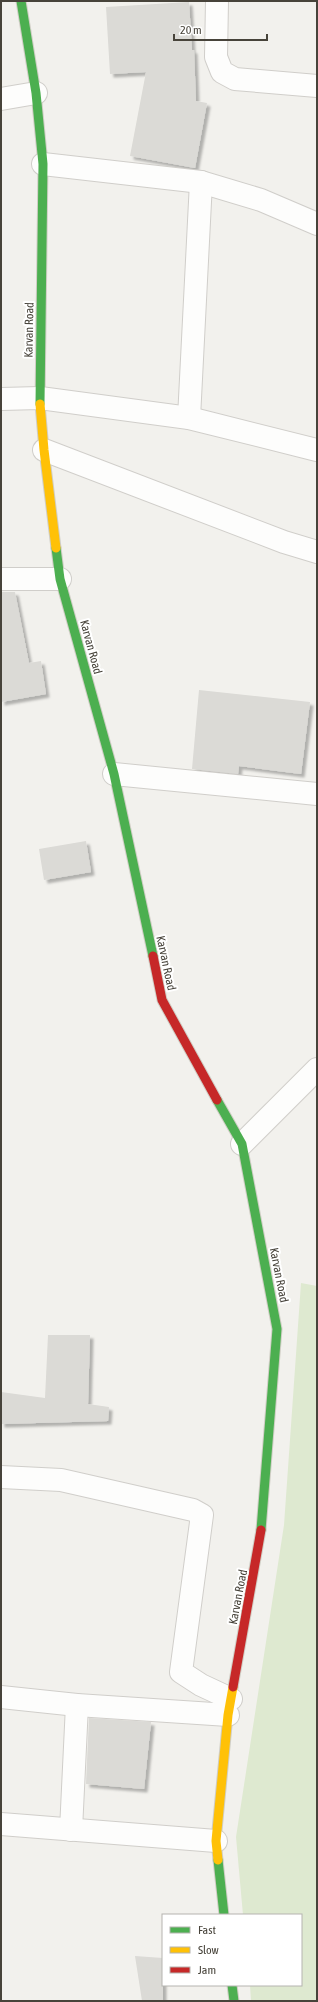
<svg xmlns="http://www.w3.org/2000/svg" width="318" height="2002" font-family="'Asap Condensed',sans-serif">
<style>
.green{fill:#dee9d0}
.building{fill:#dbdad6;filter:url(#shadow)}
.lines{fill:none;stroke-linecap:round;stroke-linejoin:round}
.street-casing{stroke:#d0ceca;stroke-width:24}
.fast-casing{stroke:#d0cec5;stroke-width:11}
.slow-casing{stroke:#d0cec5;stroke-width:11}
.jam-casing{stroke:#d0cec5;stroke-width:11}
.street{stroke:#fdfdfc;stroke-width:22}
.fast{stroke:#4caf50;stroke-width:9}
.slow{stroke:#ffc107;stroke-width:9}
.jam{stroke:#c62828;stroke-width:9}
.labels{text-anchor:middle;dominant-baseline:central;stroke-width:4;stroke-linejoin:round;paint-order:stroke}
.street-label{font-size:12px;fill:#47433a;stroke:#fff}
</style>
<defs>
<filter id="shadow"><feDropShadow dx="3.5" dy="3.5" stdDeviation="1" flood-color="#0004"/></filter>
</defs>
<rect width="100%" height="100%" fill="#f2f1ed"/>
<path class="green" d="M301,1283L317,1286V2001H251L250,1985H301V1915H243L236,1837L284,1525Z"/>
<g class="building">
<path d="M189,2L192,50H194L196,101L207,103L195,168L130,156L146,72L110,74L106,7Z"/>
<path d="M1,592H15L29,663L41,661L46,694L1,702Z"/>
<path d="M199,690L310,702L301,774L239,766L238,774L192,769Z"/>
<path d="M86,841L91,872L44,880L39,849Z"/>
<path d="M48,1335H90L88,1404L109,1407L108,1421L1,1424V1392L45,1398Z"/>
<path d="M89,1718L151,1722L144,1789L86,1784Z"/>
<path d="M135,1956L163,1958V2001H142Z"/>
</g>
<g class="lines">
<defs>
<g id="street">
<path d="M217,1L216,57L222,72L235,79L317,86"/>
<path d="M1,99L36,93"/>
<path d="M43,164L201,182L261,200L317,224"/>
<path d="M1,399L40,398L189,418L317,450"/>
<path d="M189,418L201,182"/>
<path d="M44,450L284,542L317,552"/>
<path d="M1,579H60"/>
<path d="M114,774L317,794"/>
<path d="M242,1144L317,1069"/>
<path d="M1,1477L61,1480L193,1510L202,1515L181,1672L201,1685L231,1699"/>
<path d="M1,1697L77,1705L228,1715"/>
<path d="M1,1824L216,1841"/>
<path d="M71,1830L77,1705"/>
</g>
<g id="fast">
<path d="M21,1L36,93L43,164L40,404"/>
<path d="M56,548L60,579L114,774L153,956"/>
<path d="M217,1100L242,1144L277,1329L261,1530"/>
<path d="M218,1860L224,1915"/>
<path d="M232,1985L234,2001"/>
</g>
<g id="slow">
<path d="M40,404L44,450L56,548"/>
<path d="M218,1860L216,1841L228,1715L233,1687"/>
</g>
<g id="jam">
<path d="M153,956L162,1000L217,1100"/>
<path d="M233,1687L261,1530"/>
</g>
</defs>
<use href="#street" class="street-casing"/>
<use href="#fast" class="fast-casing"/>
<use href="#slow" class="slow-casing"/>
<use href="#jam" class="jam-casing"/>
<use href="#street" class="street"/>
<use href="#fast" class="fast"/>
<use href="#slow" class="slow"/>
<use href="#jam" class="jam"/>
</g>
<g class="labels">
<g class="street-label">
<text transform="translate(29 330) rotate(-89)">Karvan Road</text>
<text transform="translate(91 647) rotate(75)">Karvan Road</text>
<text transform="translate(166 963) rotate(78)">Karvan Road</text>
<text transform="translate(279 1275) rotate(79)">Karvan Road</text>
<text transform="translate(238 1597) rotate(-79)">Karvan Road</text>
</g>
</g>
<rect width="318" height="2002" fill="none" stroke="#47433a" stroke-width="4"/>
<rect x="162" y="1914" width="140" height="72" fill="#ffffff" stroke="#b5b4b0"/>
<rect x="170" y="1927" width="20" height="6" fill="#4caf50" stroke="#b5b4b0"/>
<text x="198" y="1934" font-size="12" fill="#47433a">Fast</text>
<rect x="170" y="1947" width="20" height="6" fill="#ffc107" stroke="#b5b4b0"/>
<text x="198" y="1954" font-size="12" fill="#47433a">Slow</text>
<rect x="170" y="1967" width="20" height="6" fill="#c62828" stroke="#b5b4b0"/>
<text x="198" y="1974" font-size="12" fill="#47433a">Jam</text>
<path d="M174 34v6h93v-6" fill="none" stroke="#47433a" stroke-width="2"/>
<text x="180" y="34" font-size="12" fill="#47433a" stroke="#ffffff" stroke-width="3" paint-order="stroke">20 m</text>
</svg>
